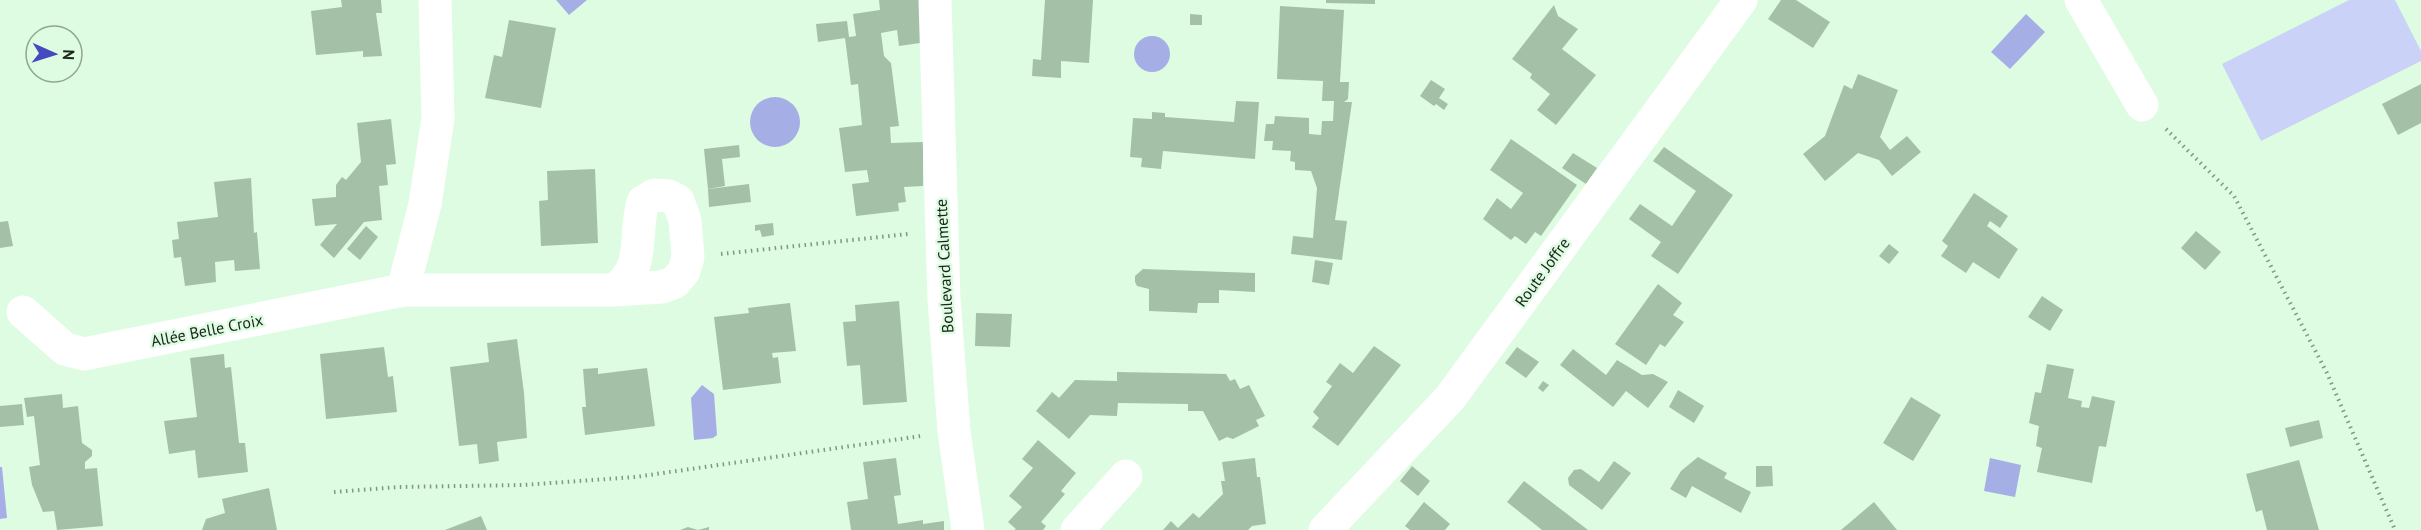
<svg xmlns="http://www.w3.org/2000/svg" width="2421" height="530" font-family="'PT Sans',sans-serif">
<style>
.green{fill:#cad2f7}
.water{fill:#a5afe5}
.building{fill:#a4c1a7}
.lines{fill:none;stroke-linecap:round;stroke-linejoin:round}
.path{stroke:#819683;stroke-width:4;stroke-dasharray:1.5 4.5;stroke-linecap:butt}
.minor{stroke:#fff;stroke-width:33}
.labels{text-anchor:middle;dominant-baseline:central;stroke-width:5;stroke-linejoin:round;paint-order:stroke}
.street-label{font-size:16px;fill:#1a251b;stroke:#defce1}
</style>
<rect width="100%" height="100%" fill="#defce1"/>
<path class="green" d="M2349,0H2395L2421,51V61L2261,141L2222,64Z"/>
<g class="water">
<path d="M556,0H587L569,15Z"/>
<path d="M2026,14L2045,32L2010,69L1991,52Z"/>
<circle cx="1152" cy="54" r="18"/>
<circle cx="775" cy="122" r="25"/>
<path d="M702,385L714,394L717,435L713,438L694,440L691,398Z"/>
<path d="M1990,458L2021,465L2015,497L1984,491Z"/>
<path d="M0,467H2L7,518L0,519Z"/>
</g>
<g class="building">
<path d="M341,0H381L382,13H376L382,56L363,57V51L316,55L311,11L342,7Z"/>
<path d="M879,0H923L920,43L899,46L897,30L881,33L884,56L891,63L899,126L890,127L891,143L923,142V186L904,187L906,202L898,203L899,211L856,216L852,184L869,182L867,170L845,172L839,128L862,125L858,84L851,85L845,38L818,42L816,24L847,21L849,37L856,36L853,14L880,10Z"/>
<path d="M1045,0H1093L1089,63L1061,61V78L1032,76L1033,59L1041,60Z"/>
<path d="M1326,0H1375V4L1326,3Z"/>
<path d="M1781,0H1796L1830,22L1813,48L1768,19Z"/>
<path d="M1554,5L1558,16L1578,29L1562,49L1596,75L1556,125L1537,110L1550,94L1530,78L1532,74L1512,59Z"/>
<path d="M1280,6L1344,10L1340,82H1349L1348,99L1344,102H1352L1335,220L1347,221L1342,260L1291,254L1293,236L1313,238L1317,188L1311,171L1295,170V162L1290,161L1291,151L1272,150L1273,141H1264L1266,124H1274L1275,116L1309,118V134L1321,135L1322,121H1333L1334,101H1322L1323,81L1277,79Z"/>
<path d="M1190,14L1202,15V25H1190Z"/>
<path d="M509,20L556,28L541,108L485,98L494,55L502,57Z"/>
<path d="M1858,74L1898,90L1880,137L1890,150L1907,136L1921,152L1892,176L1879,160L1858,153L1825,181L1803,154L1825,136L1844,85L1852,89Z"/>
<path d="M1431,80L1445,89L1439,98L1448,104L1444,110L1436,104L1434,106L1420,96Z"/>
<path d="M2421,84V123L2398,135L2382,104Z"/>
<path d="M1236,101L1259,102L1255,159L1163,151L1161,169L1141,167L1142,158L1130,157L1133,118L1152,119V112L1165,113V117L1234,122Z"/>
<path d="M391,119L396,164L386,165L388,185L379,186L382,220L364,222L334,258L320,245L337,224L315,226L312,199L336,197V185L342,177L346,180L361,162L357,123Z"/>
<path d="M1511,139L1577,185L1541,236L1535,232L1526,244L1515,236L1511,240L1483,219L1497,198L1511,209L1523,193L1490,170Z"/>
<path d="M739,145L740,157L722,159L725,186L708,189L704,149Z"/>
<path d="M1664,147L1733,195L1678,274L1651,256L1661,242L1629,219L1640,204L1672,226L1696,191L1653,161Z"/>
<path d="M1573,153L1597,168L1586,184L1562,168Z"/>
<path d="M595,169L598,243L541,246L539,201L548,200L547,171Z"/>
<path d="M251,178L254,233L257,232L260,269L235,271L234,260L215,262L216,282L185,286L181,257L174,258L172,240L179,239L177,222L218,217L214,182Z"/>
<path d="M749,184L751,202L709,207L708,189Z"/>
<path d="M1974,193L2008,216L2000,228L1990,221L1987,226L2018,249L1999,279L1973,262L1966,273L1941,256L1948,246L1942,241Z"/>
<path d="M8,221L13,246L0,248V222Z"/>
<path d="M773,223L774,235L762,237L760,230L755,231V225Z"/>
<path d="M366,226L378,237L360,260L347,249Z"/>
<path d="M2196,231L2221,252L2205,270L2181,248Z"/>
<path d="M1889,244L1899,252L1889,264L1879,256Z"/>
<path d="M1315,260L1333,263L1329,285L1312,282Z"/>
<path d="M1143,269L1255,273V292L1219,290V303H1198L1197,313L1149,311V289L1137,286L1135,282V276Z"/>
<path d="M1658,284L1682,303L1673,315L1684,322L1665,347L1660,344L1646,365L1615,344Z"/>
<path d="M2042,296L2063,310L2050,331L2028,317Z"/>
<path d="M899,301L907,402L863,405L860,365L847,366L843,322L856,321L855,305Z"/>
<path d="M790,303L796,351L772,353L773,358L778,357L781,383L723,390L714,317L749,313L748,308Z"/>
<path d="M976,313L1012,314L1010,347L975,346Z"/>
<path d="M517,339L524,393L527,438L497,442L499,461L479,464L477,444L459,446L450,367L489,362L487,343Z"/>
<path d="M1374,346L1401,365L1338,446L1312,427L1319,418L1313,412L1332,386L1326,382L1340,363L1353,373Z"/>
<path d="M384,347L388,377L393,376L397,412L326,419L320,354Z"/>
<path d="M1517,347L1539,362L1526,378L1505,363Z"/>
<path d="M1573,349L1606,375L1617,360L1642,375L1653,374L1668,382L1648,408L1626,391L1613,407L1560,365Z"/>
<path d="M224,354L225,368L231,367L239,443H245L248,472L198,478L195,450L169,454L164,421L197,417L190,358Z"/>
<path d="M2047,364L2074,369L2068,398L2082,401L2081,407L2089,408L2092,396L2115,401L2106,447L2099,446L2092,483L2037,472L2042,448L2036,446L2039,426L2029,423L2035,392L2041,393Z"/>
<path d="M598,368V374L647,368L655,426L585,435L582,407H586L583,369Z"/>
<path d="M1117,372L1226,374L1230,381L1235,379L1240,389L1249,385L1265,416L1256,420L1259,426L1233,439L1227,437L1219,441L1203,411H1188V404L1118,403L1117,416L1090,415L1069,439L1036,411L1052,392L1059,398L1075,380L1117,381Z"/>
<path d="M1543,381L1549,385L1543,392L1538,388Z"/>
<path d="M1678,390L1704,406L1694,423L1669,407Z"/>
<path d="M62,394L63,408L78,406L82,443L92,450V456L85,462V469L97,468L103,526L57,530L54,511L43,512L32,485L29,467L40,465L34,416L27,417L24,398Z"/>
<path d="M1911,397L1941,415L1913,461L1883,443Z"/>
<path d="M22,404L24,425L0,427V406Z"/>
<path d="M2319,420L2323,438L2290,447L2285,428Z"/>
<path d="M1038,440L1076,473L1061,491L1065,494L1041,522L1046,526L1043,530H1014L1016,529L1008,522L1022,507L1009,496L1033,468L1022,459Z"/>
<path d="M1698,457L1727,473L1724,478L1751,492L1741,513L1692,486L1686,498L1670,489L1681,471Z"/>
<path d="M896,458L901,495L894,496L898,524L923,520V524L944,521V530H851L847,502L868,499L863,462Z"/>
<path d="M1255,458L1257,477H1260L1266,524L1252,526L1248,530H1163L1171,521L1178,528L1193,513L1199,518L1223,494L1221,481H1225L1222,462Z"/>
<path d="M2299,460L2319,530H2267L2262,510L2256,512L2246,474Z"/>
<path d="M1614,461L1631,473L1602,510L1569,485L1568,478L1574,470L1581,469L1599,482Z"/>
<path d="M1412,466L1430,481L1418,496L1400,481Z"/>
<path d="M1756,466H1772L1773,486L1756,487Z"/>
<path d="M1524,481L1588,530H1542L1507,502Z"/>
<path d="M269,488L277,530H202L206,519L225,513L222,499Z"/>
<path d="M1424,502L1450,524L1445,530H1410L1405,526Z"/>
<path d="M1874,502L1897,530H1841Z"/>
<path d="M481,516L487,530H445Z"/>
<path d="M688,527L698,530L709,527V530H680Z"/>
</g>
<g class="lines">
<g class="path">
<path d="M2166,129L2234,196L2327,373L2395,530"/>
<path d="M721,254L908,234"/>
<path d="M334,492L399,487L523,485L635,477L921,436"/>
</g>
<g class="minor">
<path d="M935,0L944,299L954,431L968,530"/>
<path d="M2081,0L2142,105"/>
<path d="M403,290L425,204L438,118L435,0"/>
<path d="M23,312L65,349L84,354L403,290H614L662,287L675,282L684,271L688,257L685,220L678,201L669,196L654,195L643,202C633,236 647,267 614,290"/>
<path d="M1077,530L1126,476"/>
<path d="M1325,530L1450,398L1741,0"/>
</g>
</g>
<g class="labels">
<g class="street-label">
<text transform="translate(944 266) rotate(-93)">Boulevard Calmette</text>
<text transform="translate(1542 272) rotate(-54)">Route Joffre</text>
<text transform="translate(207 330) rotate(-11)">Allée Belle Croix</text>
</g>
</g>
<g transform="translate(54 54) rotate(93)"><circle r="28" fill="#defce1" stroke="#90a692" stroke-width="1.5"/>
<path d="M0-4.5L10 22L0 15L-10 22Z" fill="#464abf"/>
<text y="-9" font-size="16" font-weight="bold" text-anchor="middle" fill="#1a251b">N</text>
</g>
</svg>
